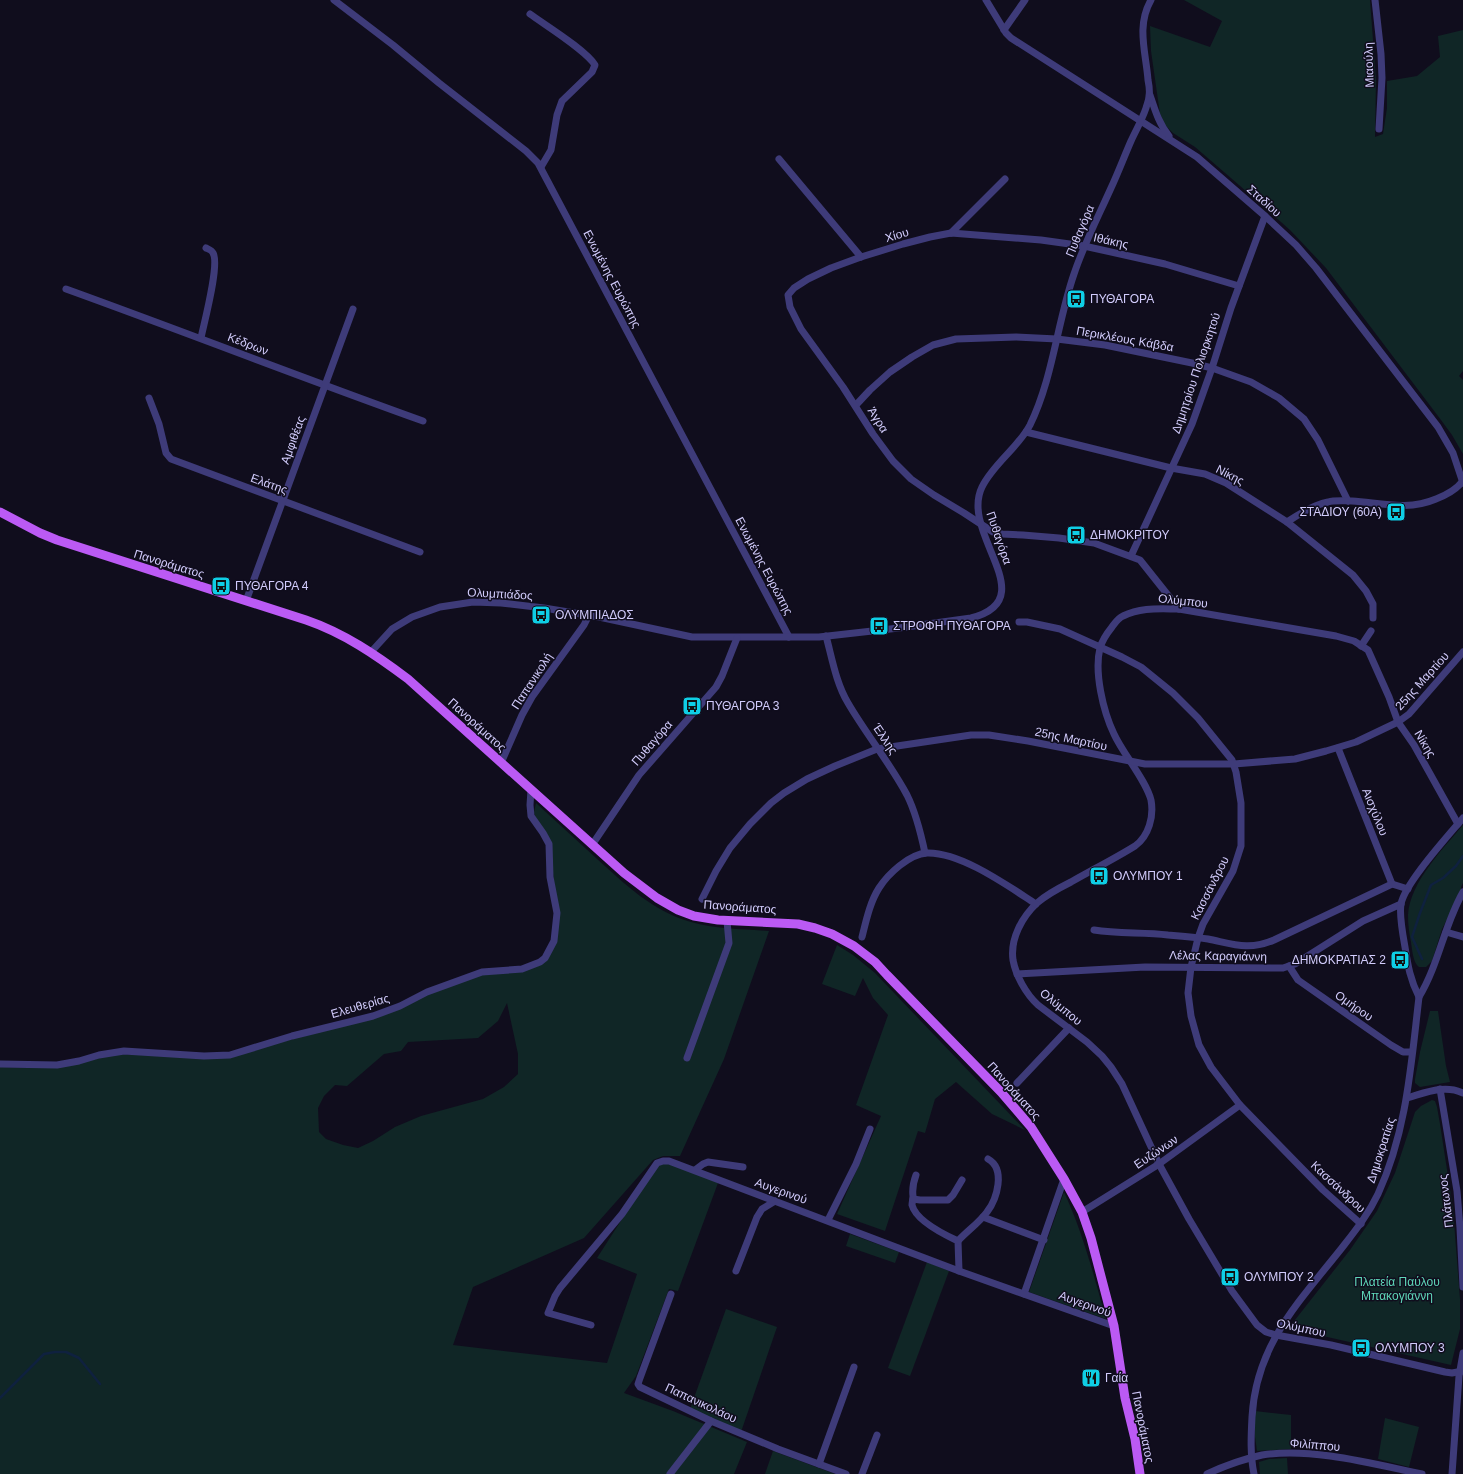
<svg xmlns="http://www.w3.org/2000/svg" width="1463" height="1474" font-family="Arial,sans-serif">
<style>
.green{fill:#102626;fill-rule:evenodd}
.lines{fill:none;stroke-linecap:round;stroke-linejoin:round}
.stream{stroke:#0f213f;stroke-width:2.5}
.minor{stroke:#3e3b79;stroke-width:7}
.major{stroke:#bb5af4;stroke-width:9}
.labels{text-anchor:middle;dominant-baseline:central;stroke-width:3;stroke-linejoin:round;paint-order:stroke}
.street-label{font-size:12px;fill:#d2ccfc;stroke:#100d1d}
.poi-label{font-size:12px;fill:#d2ccfc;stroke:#100d1d;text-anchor:start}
.park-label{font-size:12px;fill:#5ed6b8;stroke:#100d1d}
</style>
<rect width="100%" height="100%" fill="#100d1d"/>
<g class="green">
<path d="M1184,0H1370L1376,80L1375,137L1383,134L1387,108V81L1417,76L1440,57L1438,36L1463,30V371L1459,376L1463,380V454L1452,435L1441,420L1326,268L1290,230L1239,185L1195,147L1173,133L1165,125L1160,114L1151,51L1150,26L1210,47L1222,21Z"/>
<path d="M536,803C556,821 576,840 596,858C625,884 652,911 691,922C716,929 743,929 769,931L724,1059L680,1156H663L653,1160L584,1238L473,1287L453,1345L607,1363L637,1274L597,1258L658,1163L668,1161L718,1183L678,1291L669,1289L636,1376L624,1393L673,1411L747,1442L734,1474H0V1067L35,1068L116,1054L221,1058L370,1019L432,993L480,975L497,973L544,960L555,941V891L551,855L535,819L534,812ZM507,1003L518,1054V1074L504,1087L483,1099L421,1116L395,1127L373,1141L358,1148L343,1145L326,1139L319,1132L318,1108L324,1096L335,1085L347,1086L384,1054L401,1051L408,1042L478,1038L498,1021Z"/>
<path d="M1463,825V883L1461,887V892L1442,929L1432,961L1426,967H1419C1413,963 1412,949 1411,942C1409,933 1408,924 1408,915C1410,882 1443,849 1463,825Z"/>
<path d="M837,945L853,955L875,973L1025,1130L992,1114L956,1082L935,1099L925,1133L918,1131L885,1231L837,1214L881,1116L856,1105L888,1015L873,998L863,978L855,996L822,984Z"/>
<path d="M1430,1011H1438L1446,1066L1450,1082L1420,1087L1415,1083V1079L1420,1052Z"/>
<path d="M1432,1100L1435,1101L1437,1107L1440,1124L1453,1209L1460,1299V1329L1451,1365L1292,1329L1290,1326L1295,1320L1350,1250L1377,1211L1395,1173L1415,1112L1421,1106Z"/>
<path d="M1064,1192C1083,1233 1094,1276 1106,1319L1029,1292Z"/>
<path d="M850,1234L899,1252L895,1263L846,1246Z"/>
<path d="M927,1262L949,1271L910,1376L888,1368Z"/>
<path d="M726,1309L777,1327L741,1432L690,1409Z"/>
<path d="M1255,1411L1291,1415V1449L1257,1451L1255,1437Z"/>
<path d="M1385,1418L1419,1427L1409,1467L1378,1459Z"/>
<path d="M773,1451L835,1474H765Z"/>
<path d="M1287,1458L1288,1474H1260L1259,1462L1269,1459Z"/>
</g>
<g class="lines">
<g class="stream">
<path d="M1422,959L1412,937L1420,913L1431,885L1443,878L1456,866L1463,856"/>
<path d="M0,1398L44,1354L55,1352H66L79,1358L100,1384"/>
</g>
<g class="minor">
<path d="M334,0L393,45L439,83L526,151L538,163L789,637"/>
<path d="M986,0L1006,33L1011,38L1197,157L1265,216L1296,245L1316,268L1438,427L1453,453L1463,483"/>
<path d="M1375,0L1381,54L1382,78L1379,129"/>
<path d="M530,14C545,25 586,50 595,65L592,72L562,101L557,115L551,150L541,167"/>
<path d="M1004,30L1025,0"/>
<path d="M1150,95C1155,110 1159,124 1169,136"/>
<path d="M779,159L861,257"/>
<path d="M951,233L1005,179"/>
<path d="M66,289C185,332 303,378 423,421"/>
<path d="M201,338C204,323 220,264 213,253C212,250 208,249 206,248"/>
<path d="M149,398L159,424L166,453L171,459L420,552"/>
<path d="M856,405L870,390L890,372L912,357L933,345L956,339L1016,337L1057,339L1105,345L1192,363L1212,368L1251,382L1279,398L1304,419L1318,440L1348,501"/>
<path d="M1026,432L1171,468L1205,474L1226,483L1287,522L1353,575L1366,591L1373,604V618"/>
<path d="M1287,522C1299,514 1313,505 1328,502C1335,500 1344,501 1352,501C1381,503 1408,511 1436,499C1447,495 1456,490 1463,481"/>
<path d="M1131,556L1192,424L1212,368L1231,308L1265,216"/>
<path d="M246,601L353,309"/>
<path d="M1179,609L1140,560L1094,543L1059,538L1023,535L1002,534L993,532L964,513L934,495L911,479L893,461L873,434L843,387L801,329L790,307L788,295L794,288L808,279L831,268L861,257L903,244L930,237L951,233L1041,240L1084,246L1165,264L1239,286"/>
<path d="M1019,622H1027L1060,629L1122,657L1141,667L1173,693L1198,718L1232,760L1236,772L1241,803V846L1233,871L1203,924L1198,938L1191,967L1188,993L1191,1016L1199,1045L1211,1067L1240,1105L1323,1190L1361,1224"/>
<path d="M826,636C832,658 836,683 848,703C866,734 890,763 907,795C916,813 921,834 925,853"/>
<path d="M1361,646L1371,631"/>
<path d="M371,652L392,629L412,617L440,607L473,602L501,603L544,608L599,617L692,637H819L899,628L971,618C1045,599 959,534 982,487C994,463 1018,448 1030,425C1053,378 1057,323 1074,274C1084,244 1098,217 1111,188C1118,173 1124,157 1131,141C1136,130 1142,120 1146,108C1147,104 1149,100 1149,96C1150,91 1149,85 1148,80C1146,53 1136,26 1151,0"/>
<path d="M1338,748L1392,884"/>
<path d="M501,763L522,715L532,697L584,625L589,615"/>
<path d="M1458,824L1414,745L1398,722L1389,697L1368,650L1354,641L1336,636L1179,609C1160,609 1141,607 1123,616C1118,618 1115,623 1112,627C1108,632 1102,641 1100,648C1094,672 1103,711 1114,734C1123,754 1146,780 1151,800C1154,816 1149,836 1135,846C1114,859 1092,870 1071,882C1059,888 1047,894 1037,903C1022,917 1010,939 1013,960C1016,976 1026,994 1038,1005L1087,1042L1102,1056L1111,1067L1122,1084L1159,1164L1189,1219L1232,1291L1257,1325L1266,1332L1276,1335L1331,1345L1445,1372L1452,1373L1463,1371"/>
<path d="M592,845L639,775L716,687L722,676L737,638"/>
<path d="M702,899L716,871L730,848L750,824L771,803L784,793L807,779L835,766L877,749L971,735H989L1028,741L1145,764H1234L1295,759L1326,751L1356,742L1398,722L1409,714L1463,652"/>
<path d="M1094,930C1118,934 1143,932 1168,935C1181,936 1195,937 1208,939C1233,944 1249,951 1274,940L1392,884L1408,889"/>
<path d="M1446,932L1463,937"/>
<path d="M862,937C866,921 870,902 879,888C888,874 909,854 927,853C961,852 1008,886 1036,904"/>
<path d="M1289,966L1298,980L1391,1045L1403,1052H1412"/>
<path d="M1017,974L1145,967L1283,968L1295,964L1363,921L1401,904"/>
<path d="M1419,997C1439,964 1444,925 1463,892"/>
<path d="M687,1058L729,943L727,921"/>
<path d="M0,1064L57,1065L79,1061L99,1055L124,1051L204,1056L230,1055L292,1036L373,1016L400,1006L427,992L482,972L522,969L540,962L545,958L554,941L557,913L550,877L549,844L543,833L531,816L530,805L531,790"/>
<path d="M1017,1083L1069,1028"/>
<path d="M1440,1089L1457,1191L1460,1228L1463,1287"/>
<path d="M1407,1098C1425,1093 1444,1084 1463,1093"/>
<path d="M695,1170L703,1164L708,1162L743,1167"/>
<path d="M916,1175C913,1183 912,1188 913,1196C913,1199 912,1203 912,1205C916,1221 945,1235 958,1241L959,1271"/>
<path d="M913,1199L920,1200H948L953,1195L962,1180"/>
<path d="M1082,1212L1159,1164L1240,1105"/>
<path d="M983,1217L1044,1240"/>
<path d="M828,1220L856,1164L870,1129"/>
<path d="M958,1241C967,1231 979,1223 987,1212C997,1199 1006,1169 988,1159"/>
<path d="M736,1271L757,1217L762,1209L775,1201"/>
<path d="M671,1294L640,1378L638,1384L640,1387L711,1421L778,1449L846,1474"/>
<path d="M1024,1294L1064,1179"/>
<path d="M591,1325L548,1313L555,1296L560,1288L622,1214L657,1163L663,1161H669L959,1271L1114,1326"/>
<path d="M819,1464L854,1367"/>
<path d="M670,1474L711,1421"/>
<path d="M862,1474L877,1435"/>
<path d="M1207,1474C1224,1466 1244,1459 1262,1455C1311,1447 1374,1464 1422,1474"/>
<path d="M1254,1474C1250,1455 1251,1436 1252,1417C1256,1345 1298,1303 1341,1249C1355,1231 1368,1215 1378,1194C1407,1131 1411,1064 1419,997C1410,979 1408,966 1405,947C1403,936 1399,915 1401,904C1405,883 1448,836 1463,818"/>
<path d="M1452,1474L1459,1376L1463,1353"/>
</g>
<path class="major" d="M0,512L40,533L57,540L306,620C344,633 376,655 408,679L624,873L657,898L678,910L694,916L718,920L798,924L815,928L832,934L854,946L875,962L887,975L1001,1092L1031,1127L1064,1179L1082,1212L1091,1238L1114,1326L1125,1398L1135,1439L1140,1474"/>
</g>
<defs>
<symbol id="bus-square" viewBox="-11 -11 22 22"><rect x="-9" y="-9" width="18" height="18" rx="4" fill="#0fcee5" stroke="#100d1d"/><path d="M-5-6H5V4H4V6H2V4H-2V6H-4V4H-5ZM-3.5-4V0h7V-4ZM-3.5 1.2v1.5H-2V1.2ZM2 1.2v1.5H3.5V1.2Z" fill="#111"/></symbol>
<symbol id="restaurant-square" viewBox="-11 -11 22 22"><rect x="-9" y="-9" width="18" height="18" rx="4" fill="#0fcee5" stroke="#100d1d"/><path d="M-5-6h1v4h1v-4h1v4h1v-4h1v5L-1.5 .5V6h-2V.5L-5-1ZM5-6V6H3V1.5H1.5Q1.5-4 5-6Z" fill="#111"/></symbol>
</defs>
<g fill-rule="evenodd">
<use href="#bus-square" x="1065" y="288" width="22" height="22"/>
<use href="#bus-square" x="1385" y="501" width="22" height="22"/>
<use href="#bus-square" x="1065" y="524" width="22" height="22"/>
<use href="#bus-square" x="210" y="575" width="22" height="22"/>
<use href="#bus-square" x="530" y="604" width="22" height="22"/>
<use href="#bus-square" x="868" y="615" width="22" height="22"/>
<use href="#bus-square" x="681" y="695" width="22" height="22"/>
<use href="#bus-square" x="1088" y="865" width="22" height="22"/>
<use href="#bus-square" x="1389" y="949" width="22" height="22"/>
<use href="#bus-square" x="1219" y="1266" width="22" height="22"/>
<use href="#bus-square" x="1350" y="1337" width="22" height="22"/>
<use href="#restaurant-square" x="1080" y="1367" width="22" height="22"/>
</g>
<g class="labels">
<g class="street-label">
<text transform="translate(1369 65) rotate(-92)">Μιαούλη</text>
<text transform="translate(1264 201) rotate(42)">Σταδίου</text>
<text transform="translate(1080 231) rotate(-67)">Πυθαγόρα</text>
<text transform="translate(897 235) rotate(-16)">Χίου</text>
<text transform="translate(1111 241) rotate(13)">Ιθάκης</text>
<text transform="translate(612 279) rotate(62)">Ενωμένης Ευρώπης</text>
<text transform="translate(1125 339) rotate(10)">Περικλέους Κάβδα</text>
<text transform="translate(248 344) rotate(21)">Κέδρων</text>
<text transform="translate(1196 373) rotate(-71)">Δημητρίου Πολιορκητού</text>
<text transform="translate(878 420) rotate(57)">Άγρα</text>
<text transform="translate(293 440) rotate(-70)">Αμφιθέας</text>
<text transform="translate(1230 475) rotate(27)">Νίκης</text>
<text transform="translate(269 484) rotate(20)">Ελάτης</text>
<text transform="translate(999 538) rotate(71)">Πυθαγόρα</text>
<text transform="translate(169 564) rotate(17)">Πανοράματος</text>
<text transform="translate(764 566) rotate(62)">Ενωμένης Ευρώπης</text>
<text transform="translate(500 594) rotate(3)">Ολυμπιάδος</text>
<text transform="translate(1183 601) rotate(6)">Ολύμπου</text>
<text transform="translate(532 681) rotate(-57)">Παπανικολή</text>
<text transform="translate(1422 681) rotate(-48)">25ης Μαρτίου</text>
<text transform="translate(477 725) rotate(42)">Πανοράματος</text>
<text transform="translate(885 739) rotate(56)">Έλλης</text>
<text transform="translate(1071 739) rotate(12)">25ης Μαρτίου</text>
<text transform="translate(652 743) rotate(-49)">Πυθαγόρα</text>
<text transform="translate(1425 744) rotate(59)">Νίκης</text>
<text transform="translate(1375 812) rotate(68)">Αισχύλου</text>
<text transform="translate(1210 888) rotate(-63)">Κασσάνδρου</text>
<text transform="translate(740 907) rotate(4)">Πανοράματος</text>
<text transform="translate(1218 956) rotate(1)">Λέλας Καραγιάννη</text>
<text transform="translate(360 1006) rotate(-16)">Ελευθερίας</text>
<text transform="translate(1354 1006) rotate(35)">Ομήρου</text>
<text transform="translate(1061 1007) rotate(39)">Ολύμπου</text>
<text transform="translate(1014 1091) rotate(48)">Πανοράματος</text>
<text transform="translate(1381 1150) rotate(-72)">Δημοκρατίας</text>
<text transform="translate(1156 1152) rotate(-34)">Ευζώνων</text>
<text transform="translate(1338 1187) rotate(43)">Κασσάνδρου</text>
<text transform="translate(781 1191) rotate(20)">Αυγερινού</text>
<text transform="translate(1446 1201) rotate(-97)">Πλάτωνος</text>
<text transform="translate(1085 1304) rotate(20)">Αυγερινού</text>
<text transform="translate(1301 1328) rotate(12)">Ολύμπου</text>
<text transform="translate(701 1403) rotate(25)">Παπανικολάου</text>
<text transform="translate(1143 1427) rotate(79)">Πανοράματος</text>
<text transform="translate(1315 1445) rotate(5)">Φιλίππου</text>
</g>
<g class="poi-label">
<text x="1090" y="299">ΠΥΘΑΓΟΡΑ</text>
<text x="1382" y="512" text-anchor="end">ΣΤΑΔΙΟΥ (60A)</text>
<text x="1090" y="535">ΔΗΜΟΚΡΙΤΟΥ</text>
<text x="235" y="586">ΠΥΘΑΓΟΡΑ 4</text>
<text x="555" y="615">ΟΛΥΜΠΙΑΔΟΣ</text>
<text x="893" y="626">ΣΤΡΟΦΗ ΠΥΘΑΓΟΡΑ</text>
<text x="706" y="706">ΠΥΘΑΓΟΡΑ 3</text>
<text x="1113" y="876">ΟΛΥΜΠΟΥ 1</text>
<text x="1386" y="960" text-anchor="end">ΔΗΜΟΚΡΑΤΙΑΣ 2</text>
<text x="1244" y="1277">ΟΛΥΜΠΟΥ 2</text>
<text x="1375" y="1348">ΟΛΥΜΠΟΥ 3</text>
<text x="1105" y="1378">Γαία</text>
</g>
<g class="park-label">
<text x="1397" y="1282">Πλατεία Παύλου<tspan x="1397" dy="14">Μπακογιάννη</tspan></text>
</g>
</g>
</svg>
